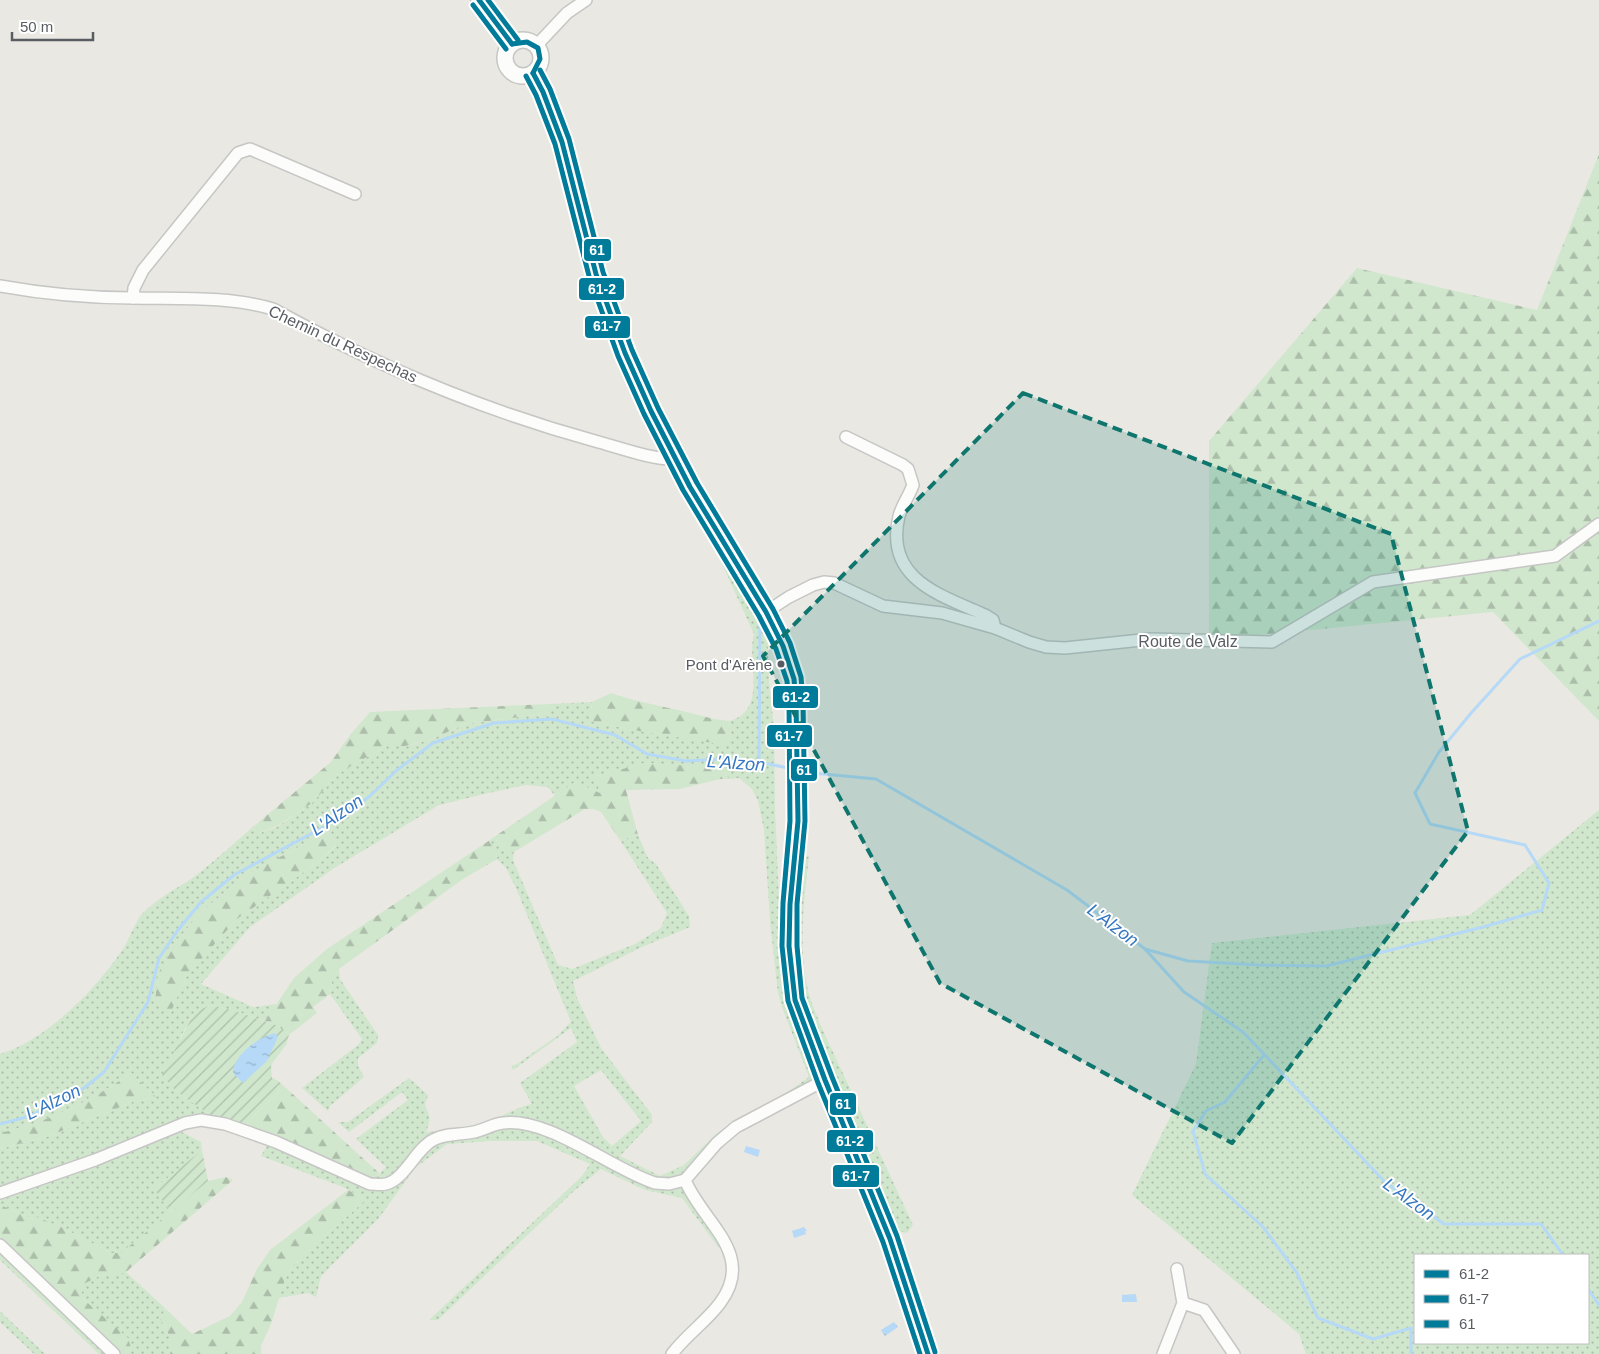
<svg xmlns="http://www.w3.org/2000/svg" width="1599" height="1354" font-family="Arial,sans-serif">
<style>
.grass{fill:url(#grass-dots);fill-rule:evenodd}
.forest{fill:url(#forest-firs)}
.garden{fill:url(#garden-furrows)}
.water{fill:url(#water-ripples)}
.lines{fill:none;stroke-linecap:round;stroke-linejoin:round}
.stream{stroke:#b5d9f6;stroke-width:3}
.minor-casing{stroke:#c6c6c5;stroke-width:14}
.tertiary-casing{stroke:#c6c6c5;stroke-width:18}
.minor{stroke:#fcfcfb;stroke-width:11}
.tertiary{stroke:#fcfcfb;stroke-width:15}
.bus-1-casing{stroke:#fff;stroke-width:9}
.bus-2-casing{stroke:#fff;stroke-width:9}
.bus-3-casing{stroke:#fff;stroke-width:9}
.bus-1{stroke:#007b99;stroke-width:5}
.bus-2{stroke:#007b99;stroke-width:5}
.bus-3{stroke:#007b99;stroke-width:5}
.marked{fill:#0f766e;fill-opacity:0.2;stroke:#0f766e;stroke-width:4;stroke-dasharray:10 6;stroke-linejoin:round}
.bus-dot{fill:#595c62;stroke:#fff;stroke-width:2}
.labels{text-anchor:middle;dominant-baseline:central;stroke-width:4;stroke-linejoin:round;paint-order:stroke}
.bus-label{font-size:15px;fill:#595c62;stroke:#fff;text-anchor:end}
.street-label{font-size:16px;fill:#595c62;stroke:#fff}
.water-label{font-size:18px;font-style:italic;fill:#3677c1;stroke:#fff}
.line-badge{stroke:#fff;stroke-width:2}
.badge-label{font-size:14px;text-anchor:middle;font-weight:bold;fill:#fff}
</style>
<defs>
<pattern id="grass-dots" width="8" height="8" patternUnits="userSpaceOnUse" patternTransform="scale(1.25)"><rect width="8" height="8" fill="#d0e7cd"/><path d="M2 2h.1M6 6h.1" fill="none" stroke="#acbeaa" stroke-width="1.8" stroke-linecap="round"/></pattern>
<pattern id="forest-firs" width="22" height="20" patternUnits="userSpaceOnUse" patternTransform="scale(1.25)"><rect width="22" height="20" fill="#d0e7cd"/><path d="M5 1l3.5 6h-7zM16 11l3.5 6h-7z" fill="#acbeaa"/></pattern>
<pattern id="garden-furrows" width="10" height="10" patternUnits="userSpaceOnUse" patternTransform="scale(1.25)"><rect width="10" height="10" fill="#d0e7cd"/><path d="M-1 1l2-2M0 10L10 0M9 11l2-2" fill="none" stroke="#acbeaa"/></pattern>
<pattern id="water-ripples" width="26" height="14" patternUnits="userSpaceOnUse" patternTransform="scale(1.25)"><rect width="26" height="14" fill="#b5d9f6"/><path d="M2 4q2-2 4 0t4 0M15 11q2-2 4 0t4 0" fill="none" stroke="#96b3cb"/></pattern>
</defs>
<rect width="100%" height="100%" fill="#eae8e2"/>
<g class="grass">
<path d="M728,563L767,624L769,682L774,728L775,809L781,945L787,993L820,1082L736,1127L685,1180L725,1242L718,1247L682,1198L645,1190L601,1169L575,1190L438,1320H429L582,1176L590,1164L537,1141H490L447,1144L415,1168L379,1218L321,1276L316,1297L308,1293L278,1298L287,1273L306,1252L366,1200L343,1187L261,1156L272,1136L374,1179L386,1167L356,1139L408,1100L402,1092L349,1132L338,1122H348L409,1078L428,1095L425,1105C430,1117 431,1119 426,1132L475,1128L521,1107L532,1104L520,1083L577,1042L571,1028L513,1070L511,1066L517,1064L557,1036L571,1022L516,888L506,868L497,859L498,858L490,840L494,837L506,853L514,852L513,860L558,965L572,969L635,944L661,928L667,913L620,840L638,835L648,858L656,864L689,916L690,927L642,947L573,981L577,998L601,1048L652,1115V1122L620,1156L660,1176L684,1165L717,1133L773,1102L809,1077L782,1007L778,993L770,921L764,830L758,801L752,789L739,778L729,779L722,769L645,763L596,776L600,793L575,782L555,796L548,787L526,785L484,794L439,805L336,867L250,927L201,984L253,1007L277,1004L265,1021L235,1011L212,1005L195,1011L181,1036L176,1091L210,1115H188L128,1141L0,1188V1149L49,1136L132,1102L156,1097L131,1073C91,1101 49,1122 0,1133V1054C46,1041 97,988 123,949C129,939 135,923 141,915C156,899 176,889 194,877C215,861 235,842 255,825L260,833L277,827L312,803L339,773L386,746H406L429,740L466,724L550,713V704L592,702L590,721L639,731L726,744L731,736L729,721C769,711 746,660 754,634L722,564ZM329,831L336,846L318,862L237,919L187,975L169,1014L175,943L200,913L246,875ZM601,1070L641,1121L612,1146L603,1137L574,1086Z"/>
<path d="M1599,810V1354H1306L1299,1334L1132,1195L1196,1064L1212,943L1470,915ZM1588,1255V1343H1415V1255Z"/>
<path d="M809,856C804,900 798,947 808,991C811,1002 816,1013 820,1024L913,1225L907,1233L894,1230L836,1086L826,1066L803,1002L796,943V907L804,858Z"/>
<path d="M339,969L340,979L378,1035L377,1043L358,1058V1066L364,1077L330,1106L328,1111L302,1088L358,1045L362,1039L330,994L332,982Z"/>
<path d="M180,1131L201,1142L202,1150L154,1189L171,1212L121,1253H111L61,1227L33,1219L0,1205V1198Z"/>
<path d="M0,1250L109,1354H99L0,1260Z"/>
<path d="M126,1272L166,1309L160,1318L169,1335V1354H126L131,1348L82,1297V1285L103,1274L113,1275Z"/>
<path d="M0,1311L45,1354H34L0,1322Z"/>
</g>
<g class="forest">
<path d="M1599,154V721L1493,612L1209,640V441L1357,268L1537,310Z"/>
<path d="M611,693C639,703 669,707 698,715C709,718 718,720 729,721L731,736L726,745L639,731L590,721L592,702Z"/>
<path d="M550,704V713L466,724L429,740L405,746H386L339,773L312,803L277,826L259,833L255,825L331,762L350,735L370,712Z"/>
<path d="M645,763L671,765H711L722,769L729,779H720L680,789L626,790L638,835L620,840L601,812L594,809H585L514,852L506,853L494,837L575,782L600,793L596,776Z"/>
<path d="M329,831L336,845L318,862L237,919L187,975L170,1014L155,1002L158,974L175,943L200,913L246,875Z"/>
<path d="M490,840L499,858L463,879L339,969L332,982L330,994L313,1007L317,1013L289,1035L276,1025L265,1021L294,978L327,949Z"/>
<path d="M131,1073L156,1097L132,1102L49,1136L0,1149V1133C49,1122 91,1101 131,1073Z"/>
<path d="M285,1087L379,1173L374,1179L362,1177L252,1127H244L257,1113Z"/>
<path d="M226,1177L233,1180L126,1272L113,1275L103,1274L82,1285V1298L128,1338L131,1348L126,1354H121L0,1238V1205L33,1219L37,1217L61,1227L111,1253H121L208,1181Z"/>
<path d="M348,1190L366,1200L306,1252L287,1273L271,1324L261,1346V1354H169V1335L160,1318L166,1309L192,1334L230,1316L242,1302L257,1269L270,1250Z"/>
</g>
<g class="garden">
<path d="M212,1005L235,1011L276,1025L289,1035L286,1045L271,1065L272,1078L277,1080L285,1087L257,1113L244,1127L213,1117L176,1091L162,1075L195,1011Z"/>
<path d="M202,1150L208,1181L171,1212L154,1189Z"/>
</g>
<g class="water">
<path d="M275,1033L278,1037L267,1061L243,1083L233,1073C233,1055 259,1037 275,1033Z"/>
<path d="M746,1146L760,1150L758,1157L744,1152Z"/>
<path d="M804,1227L807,1231H805L806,1234L794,1238L792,1231Z"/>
<path d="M1136,1294L1137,1302H1122V1295Z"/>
<path d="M894,1322L898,1327L885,1336L881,1330Z"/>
</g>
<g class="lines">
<g class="stream">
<path d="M754,606L760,620L759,762"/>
<path d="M802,772L876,779L1067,890L1145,949L1184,992L1243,1032L1385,1182L1444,1224H1541L1563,1255"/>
<path d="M1145,949L1188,961L1259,965L1326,966L1483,927L1542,910L1549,883L1525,845L1430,824L1415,793L1439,752L1472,712L1520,659L1599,621"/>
<path d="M1264,1055L1225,1102L1206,1111L1193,1131L1205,1174L1263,1227L1297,1273L1318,1318L1373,1339L1411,1328V1354"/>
<path d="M0,1124L30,1116L84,1088L104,1072L148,1002L159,958L178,930L201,902L234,875L337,820L370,796L397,770L433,743L494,723L552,719L615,735L647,754L686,761L722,759L759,762L793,769"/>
<path d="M1588,1289L1599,1305"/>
</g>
<defs>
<g id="minor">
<path d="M536,46L567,13L586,0"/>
<path d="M0,286C44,294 88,298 133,298C179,299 229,296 273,309C375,365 482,410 595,441C618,447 652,460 676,459"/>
<path d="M133,298L134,288L143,270L238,153L250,149L355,194"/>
<path d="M846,437L903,465L908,469L913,485C909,496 902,505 899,516C884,579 940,595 985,615L993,620L995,628"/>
<path d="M766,612L789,597L813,585L824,582L834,583L883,606L942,613L995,628L1029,642L1046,647L1065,648L1151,639L1272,642L1373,582L1555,556L1599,524"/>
<path d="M0,1193L95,1160L185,1123L201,1120L225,1124L276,1142L370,1184C375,1184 381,1185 386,1184C404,1180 416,1149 433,1140C445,1133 460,1135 474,1132C484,1130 493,1124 503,1123C549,1117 611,1169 655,1183L669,1184L685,1180"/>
<path d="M0,1245L114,1354"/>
<path d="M1183,1303L1204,1310L1234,1354"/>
<path d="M672,1354C686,1335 706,1322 720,1303C757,1254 702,1222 685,1180L717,1143L736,1127L825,1080"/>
<path d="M1163,1354L1183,1303L1177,1269"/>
</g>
<g id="tertiary">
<path d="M479,0L512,44"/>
<circle cx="523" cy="58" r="18"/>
<path d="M533,73L543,92L562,142L596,274L625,353L651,411L690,487L766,612L783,646L794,679L796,703L798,821L790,904L789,946L795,1000L825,1080L890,1239L928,1354"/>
</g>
</defs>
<use href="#minor" class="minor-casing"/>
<use href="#tertiary" class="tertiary-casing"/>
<use href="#minor" class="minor"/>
<use href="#tertiary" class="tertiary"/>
<defs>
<g id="bus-1">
<path d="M479,0L512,44"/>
<path d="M512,44L527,42L538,48L540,59L533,73"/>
<path d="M533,73L543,92L562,142L596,274L625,353L651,411L690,487L766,612L783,646L794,679L796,703L798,821L790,904L789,946L795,1000L825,1080L890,1239L928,1354"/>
</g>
<g id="bus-2">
<path d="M473,5L506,49"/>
<path d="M526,76L536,95L555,144L589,276L618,356L644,414L683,490L759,616L776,649L787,681L789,703L790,821L783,903L782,946L788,1001L818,1083L883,1242L920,1354"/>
</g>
<g id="bus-3">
<path d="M488,0L518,40"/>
<path d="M540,70L550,89L569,139L603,272L632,350L658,408L697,483L773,609L790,643L801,677L803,703L805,821L797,904V946L802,998L832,1077L897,1236L935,1352"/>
</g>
</defs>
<use href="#bus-1" class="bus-1-casing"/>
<use href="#bus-2" class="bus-2-casing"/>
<use href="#bus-3" class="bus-3-casing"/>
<use href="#bus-1" class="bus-1"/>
<use href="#bus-2" class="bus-2"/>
<use href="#bus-3" class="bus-3"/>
</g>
<path class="marked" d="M1023,393L1391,534L1468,831L1232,1143L940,983L763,656Z"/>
<circle class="bus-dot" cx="781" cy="664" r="4.5"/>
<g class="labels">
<g class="bus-label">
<text x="772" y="664">Pont d'Arène</text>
</g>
<g class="street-label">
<text transform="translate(343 344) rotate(25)">Chemin du Respechas</text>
<text x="1188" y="641">Route de Valz</text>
</g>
<g class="water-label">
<text transform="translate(736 763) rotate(4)">L'Alzon</text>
<text transform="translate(337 815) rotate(-34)">L'Alzon</text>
<text transform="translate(1113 925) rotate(37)">L'Alzon</text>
<text transform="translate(53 1102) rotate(-26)">L'Alzon</text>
<text transform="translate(1409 1199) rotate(36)">L'Alzon</text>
</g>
</g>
<g class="line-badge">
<rect x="583" y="238" width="29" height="24" rx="5" fill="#007b99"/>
<rect x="578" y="277" width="47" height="24" rx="5" fill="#007b99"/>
<rect x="584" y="315" width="47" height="24" rx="5" fill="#007b99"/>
<rect x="772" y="685" width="47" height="24" rx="5" fill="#007b99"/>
<rect x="766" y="724" width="47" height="24" rx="5" fill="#007b99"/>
<rect x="790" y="758" width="28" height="24" rx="5" fill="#007b99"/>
<rect x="829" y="1092" width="28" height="24" rx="5" fill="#007b99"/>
<rect x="826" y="1129" width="48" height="24" rx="5" fill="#007b99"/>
<rect x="832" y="1164" width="48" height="24" rx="5" fill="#007b99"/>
</g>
<g class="badge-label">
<text x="597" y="255">61</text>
<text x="602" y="294">61-2</text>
<text x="607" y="331">61-7</text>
<text x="796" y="702">61-2</text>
<text x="789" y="741">61-7</text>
<text x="804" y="775">61</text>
<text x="843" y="1109">61</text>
<text x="850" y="1146">61-2</text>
<text x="856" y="1181">61-7</text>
</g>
<rect x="1414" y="1254" width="175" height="90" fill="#ffffff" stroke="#bdbec0"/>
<rect x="1424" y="1270" width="25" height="8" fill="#007b99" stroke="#bdbec0"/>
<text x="1459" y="1279" font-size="15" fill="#595c62">61-2</text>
<rect x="1424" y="1295" width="25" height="8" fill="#007b99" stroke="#bdbec0"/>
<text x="1459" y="1304" font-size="15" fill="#595c62">61-7</text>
<rect x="1424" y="1320" width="25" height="8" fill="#007b99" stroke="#bdbec0"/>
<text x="1459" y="1329" font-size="15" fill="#595c62">61</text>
<path d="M12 32v8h81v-8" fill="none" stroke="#595c62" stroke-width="2.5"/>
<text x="20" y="32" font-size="15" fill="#595c62" stroke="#ffffff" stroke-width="4" paint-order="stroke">50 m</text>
</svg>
